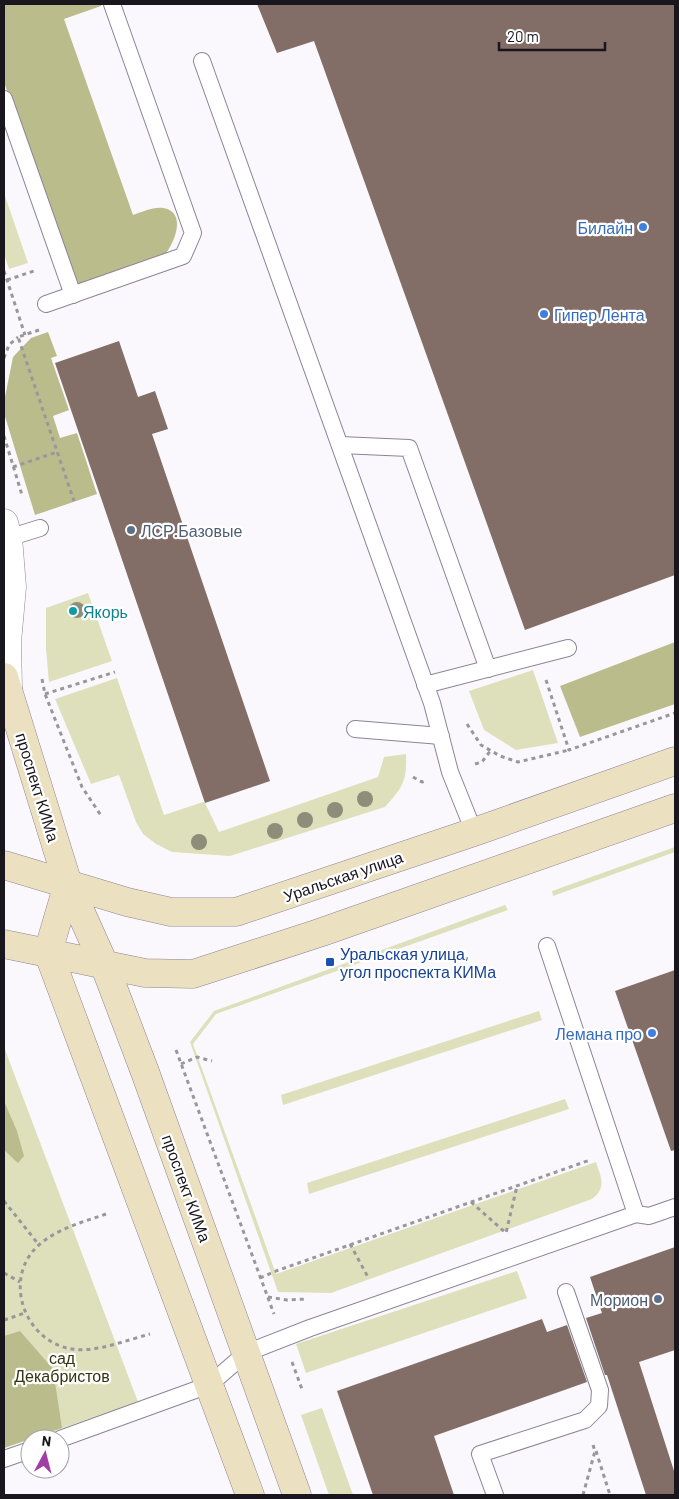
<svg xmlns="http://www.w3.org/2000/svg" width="679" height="1499" font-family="Barlow,sans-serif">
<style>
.green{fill:#dee0bc}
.forest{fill:#babc8c}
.building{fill:#836d67}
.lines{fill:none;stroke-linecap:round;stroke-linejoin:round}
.lane-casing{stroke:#8d8396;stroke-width:18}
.street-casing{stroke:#8d8396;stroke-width:29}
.secondary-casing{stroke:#8d8396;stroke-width:29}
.path{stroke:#9a979c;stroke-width:3;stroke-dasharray:4 4;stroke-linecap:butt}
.lane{stroke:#fff;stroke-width:16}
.street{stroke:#fff;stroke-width:28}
.secondary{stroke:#ebe1c0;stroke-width:28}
.tree{fill:#8d8d79}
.shop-dot{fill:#3f7fe0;stroke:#fff;stroke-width:2}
.service-dot{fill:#5c6f8a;stroke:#fff;stroke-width:2}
.culture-dot{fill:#0f9aa8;stroke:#fff;stroke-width:2}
.transit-dot{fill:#1a4fb4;stroke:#fff;stroke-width:2}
.labels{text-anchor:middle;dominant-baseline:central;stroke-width:4.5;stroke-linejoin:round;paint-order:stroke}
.shop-label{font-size:16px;fill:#366cbe;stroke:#fff;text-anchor:end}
.service-label{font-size:16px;fill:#4e5e75;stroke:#fff;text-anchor:start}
.culture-label{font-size:16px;fill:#0d838f;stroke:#fff;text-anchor:start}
.street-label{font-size:16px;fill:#1a161d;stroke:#fff}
.transit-label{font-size:16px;fill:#164399;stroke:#fff;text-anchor:start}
.park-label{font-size:16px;fill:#34350e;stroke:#fff}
</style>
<rect width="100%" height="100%" fill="#faf8fc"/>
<g class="green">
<path d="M4,193L28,263L9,269L4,254Z"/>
<path d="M88,593L112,661L49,682L46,649V608Z"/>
<path d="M533,670L558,743L516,750L484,730L469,691Z"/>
<path d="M117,678L164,815L203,802L205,803L219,832L378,777L384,757L406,754C407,781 403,787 385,807L230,856L172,852L156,844L143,834L136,822L119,775L91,784L55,699Z"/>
<path d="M675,847V852L553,896L552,891Z"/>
<path d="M505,905L508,910L216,1014L193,1044L276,1274L596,1162C601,1177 607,1188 592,1199L331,1293L278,1292L190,1042L214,1011Z"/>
<path d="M539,1011L542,1020L283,1105L281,1095Z"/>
<path d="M4,1047L138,1402L4,1448Z"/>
<path d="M565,1099L569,1109L309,1194L307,1183Z"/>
<path d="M517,1271L527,1298L306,1373L296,1344Z"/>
<path d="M322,1408L353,1495H329L301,1415Z"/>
</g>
<g class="forest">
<path d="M4,4H101V6L64,19L133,215C143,212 152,207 163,208C188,212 174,244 164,256L77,291L4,82Z"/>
<path d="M48,332L57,356L51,358L69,410L53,416L60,438L77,433L97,494L35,515L4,413V402L13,357L31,338Z"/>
<path d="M675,642V704L580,737L560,686Z"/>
<path d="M4,1101L17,1131L24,1156L18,1163L4,1150Z"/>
<path d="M20,1331L53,1369L62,1428L4,1448V1336Z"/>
</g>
<g class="building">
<path d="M257,4H675V575L525,630L314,41L277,53Z"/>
<path d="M119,341L138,397L155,391L168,429L152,434L270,781L205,803L55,363Z"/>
<path d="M675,970V1150L671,1151L615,991Z"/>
<path d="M675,1247V1350L639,1362L675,1474V1495H646L607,1375H605L586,1318L602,1313L590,1277Z"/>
<path d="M542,1319L547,1332L567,1325L587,1382L434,1436L454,1495H373L337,1391Z"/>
</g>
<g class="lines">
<defs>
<g id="lane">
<path d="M202,61L432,703L450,772L474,832"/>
<path d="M4,99L73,295"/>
<path d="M46,304L183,256L193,233L112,4"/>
<path d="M340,445L409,448L488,669"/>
<path d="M8,538L40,528"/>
<path d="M425,685L568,648"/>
<path d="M355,729L441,736"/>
<path d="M636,1214L649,1216L675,1207"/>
<path d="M60,1439L209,1385L246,1353L310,1328L636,1214L547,946"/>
<path d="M4,1459L30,1450"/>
<path d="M495,1495L480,1454L585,1420L599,1406L600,1390L566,1292"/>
</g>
<path id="street" d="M4,523L8,538L12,587L7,642L8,689"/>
<g id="secondary">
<path d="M4,677L68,884L104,964L145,1072L297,1495"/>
<path d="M4,865L127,902L171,912H236L474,832L675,761"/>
<path d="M68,884L48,952L250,1495"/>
<path d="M4,944L145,973L193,974L322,932L675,808"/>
</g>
</defs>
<use href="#lane" class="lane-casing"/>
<use href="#street" class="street-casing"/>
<use href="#secondary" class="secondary-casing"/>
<g class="path">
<path d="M4,271L25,335"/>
<path d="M7,280L37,270"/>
<path d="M39,330L18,337L74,501"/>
<path d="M4,358L9,345L18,337"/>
<path d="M4,436L22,495"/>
<path d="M13,467L57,452"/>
<path d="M42,679L45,694L82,787L102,817"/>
<path d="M546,680L569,750L675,713"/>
<path d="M45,694L115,672"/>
<path d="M467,724L481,745L500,756L518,762L569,750"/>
<path d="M475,764L482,762L491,750"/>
<path d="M413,777L422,782L427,780"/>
<path d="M176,1050L274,1314"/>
<path d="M181,1064L197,1057L212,1061"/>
<path d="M4,1201L39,1245"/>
<path d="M471,1202L506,1233L517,1186"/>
<path d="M106,1214C83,1222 59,1228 40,1244C1,1277 24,1342 72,1349C95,1353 127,1340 150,1334"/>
<path d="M350,1244L369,1279"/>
<path d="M4,1273L20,1282"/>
<path d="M260,1278L276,1271L590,1160"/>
<path d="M268,1297L287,1300L307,1299"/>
<path d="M4,1320L25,1313"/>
<path d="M292,1362L303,1392"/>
<path d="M596,1451L610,1495"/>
<path d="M583,1495L595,1451L593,1445"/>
</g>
<use href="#lane" class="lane"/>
<use href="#street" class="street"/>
<use href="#secondary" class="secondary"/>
</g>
<g class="tree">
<circle cx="77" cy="610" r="8"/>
<circle cx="365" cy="799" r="8"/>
<circle cx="335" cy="810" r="8"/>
<circle cx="305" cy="820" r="8"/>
<circle cx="275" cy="831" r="8"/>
<circle cx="199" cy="842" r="8"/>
</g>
<g class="shop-dot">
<circle cx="643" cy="227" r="5"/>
<circle cx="544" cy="314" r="5"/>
<circle cx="652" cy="1033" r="5"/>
</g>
<g class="service-dot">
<circle cx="131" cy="530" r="5"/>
<circle cx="658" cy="1299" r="5"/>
</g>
<circle class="culture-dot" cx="73" cy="611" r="5"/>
<rect class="transit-dot" x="325" y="957" width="10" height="10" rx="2.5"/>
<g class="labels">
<g class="shop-label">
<text x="633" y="227">Билайн</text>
<text x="554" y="314" text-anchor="start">Гипер Лента</text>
<text x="642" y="1033">Лемана про</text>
</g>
<g class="service-label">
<text x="141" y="530">ЛСР.Базовые</text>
<text x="648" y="1299" text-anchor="end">Морион</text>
</g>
<g class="culture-label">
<text x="83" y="611">Якорь</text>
</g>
<g class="street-label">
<text transform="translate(38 787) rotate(73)">проспект КИМа</text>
<text transform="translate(343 876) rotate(-19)">Уральская улица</text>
<text transform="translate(187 1188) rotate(70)">проспект КИМа</text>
</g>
<g class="transit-label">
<text x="340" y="953">Уральская улица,<tspan x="340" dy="18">угол проспекта КИМа</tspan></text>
</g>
<g class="park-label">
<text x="62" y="1357">сад<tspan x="62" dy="18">Декабристов</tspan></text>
</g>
</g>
<rect width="679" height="1499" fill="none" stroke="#1a161d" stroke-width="10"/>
<g transform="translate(45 1454) rotate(7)"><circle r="24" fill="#ffffff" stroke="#a3a2a5"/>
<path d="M0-4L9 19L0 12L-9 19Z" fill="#9e3ea6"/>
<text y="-8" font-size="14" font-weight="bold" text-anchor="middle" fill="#1a161d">N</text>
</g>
<path d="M499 42v8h106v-8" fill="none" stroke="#1a161d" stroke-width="2.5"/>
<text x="507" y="42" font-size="15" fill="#1a161d" stroke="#ffffff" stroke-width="4" paint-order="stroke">20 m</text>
</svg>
